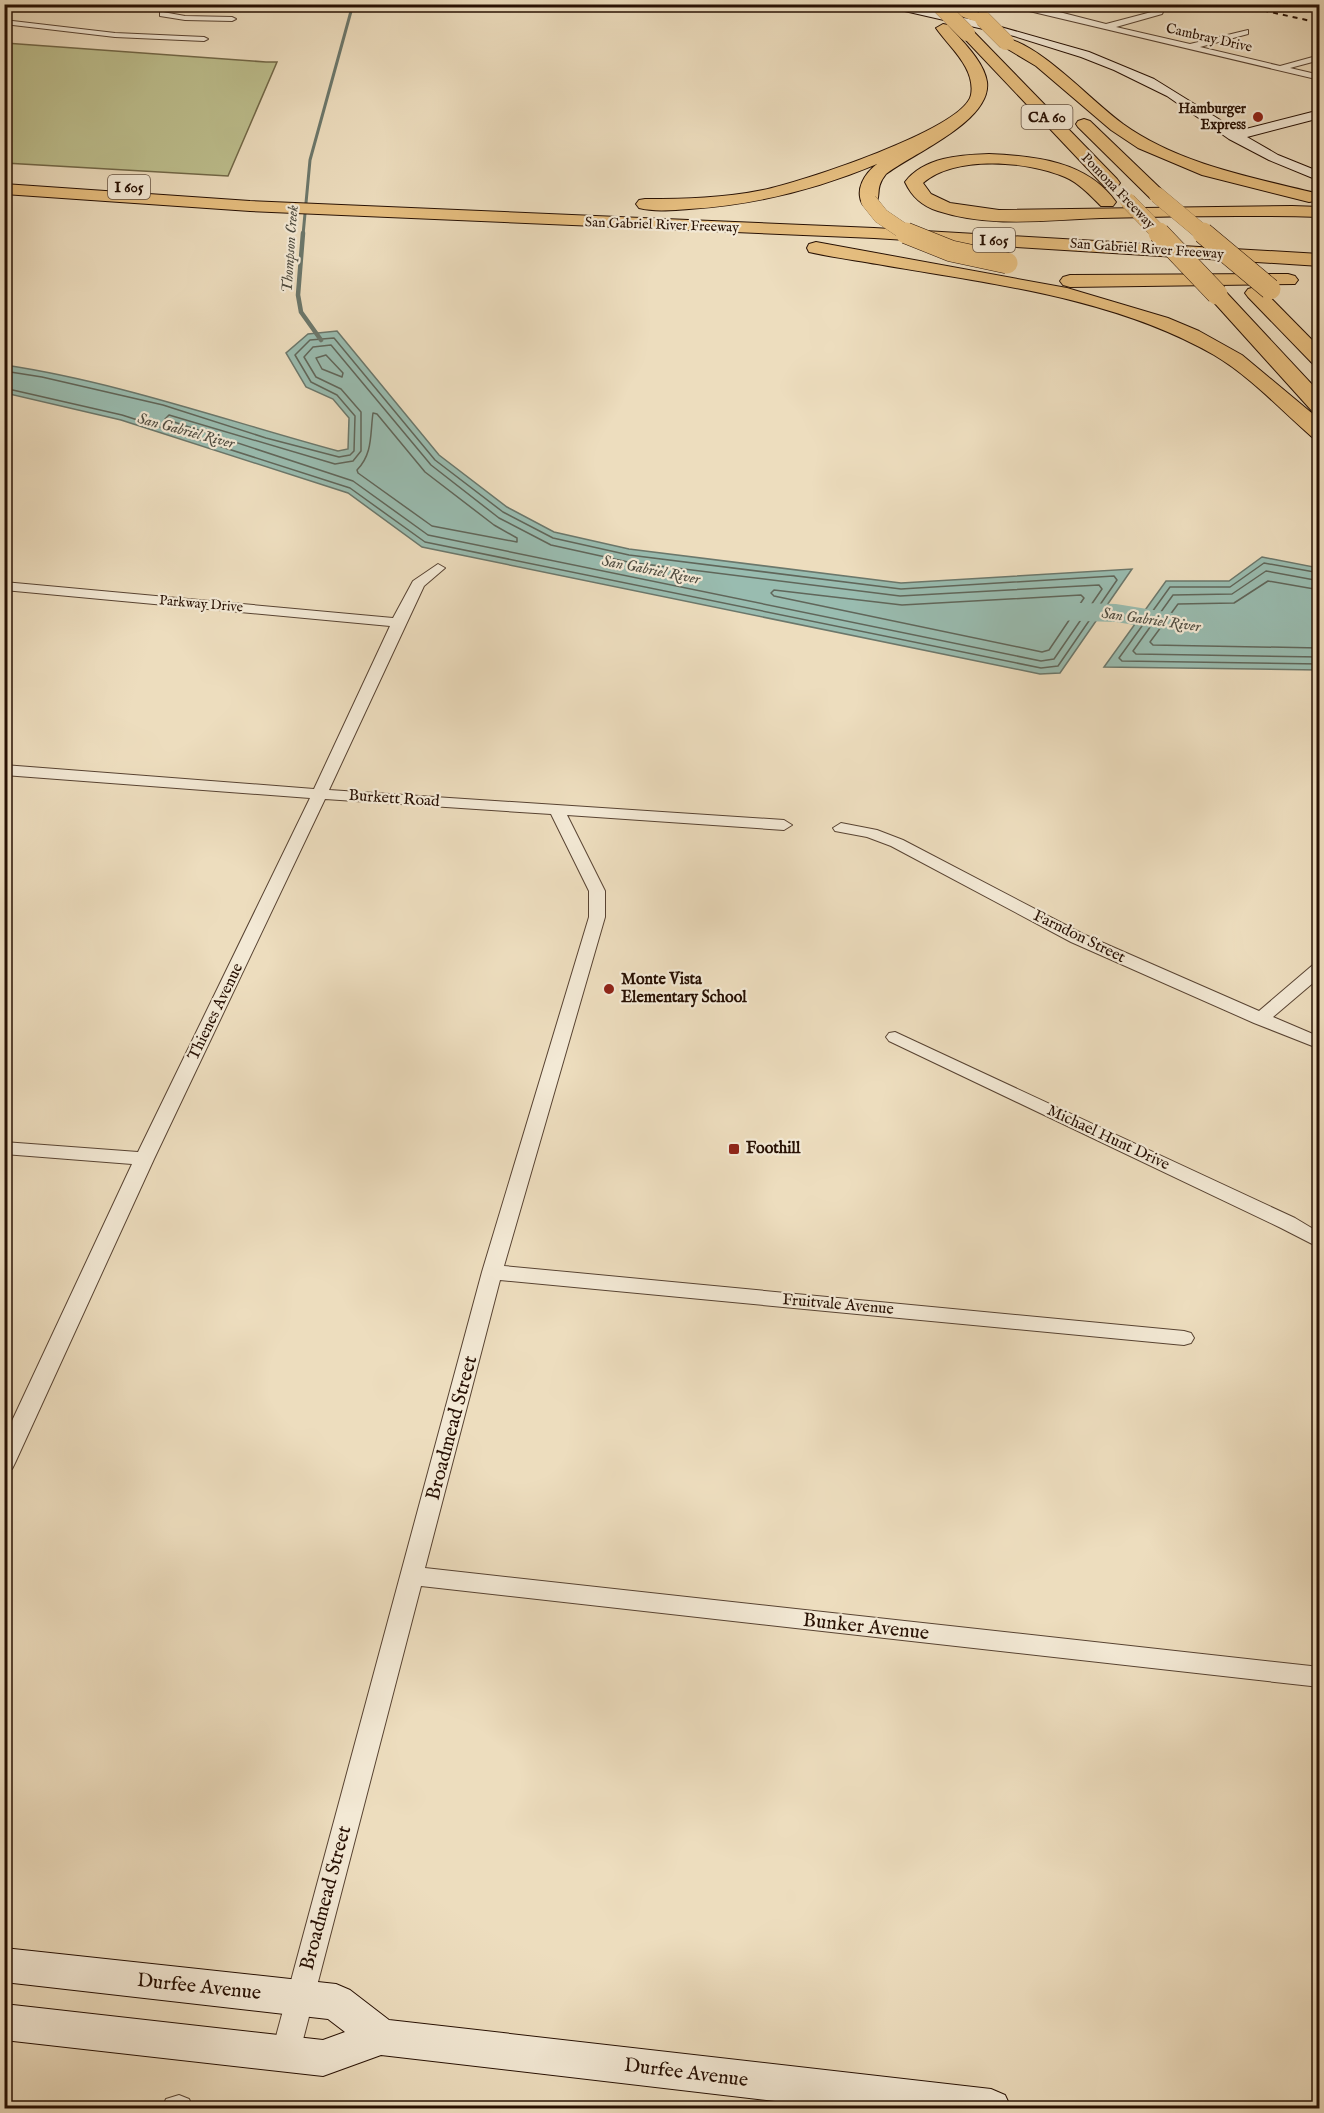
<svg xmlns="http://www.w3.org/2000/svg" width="1324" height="2113" font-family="'IM FELL English',serif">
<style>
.green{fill:#bdbf8e;stroke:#726848;stroke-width:1.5}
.water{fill:#99bcb0;stroke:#6b776b;stroke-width:1.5}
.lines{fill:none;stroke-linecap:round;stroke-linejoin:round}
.shore{stroke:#60665a;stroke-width:1.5}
.stream-far1{stroke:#6b776b;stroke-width:3}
.stream{stroke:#6b776b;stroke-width:4.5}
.river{fill:#99bcb0;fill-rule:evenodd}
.street-casing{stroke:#584332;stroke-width:2}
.secondary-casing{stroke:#271003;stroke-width:2}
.highway-casing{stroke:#271003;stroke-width:2}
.street{fill:#f3e9d5;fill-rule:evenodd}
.secondary{fill:#f3e9d5;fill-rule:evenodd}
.highway{fill:#e6be7f;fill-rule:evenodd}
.rail{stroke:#271003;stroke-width:2;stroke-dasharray:5 5;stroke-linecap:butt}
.highway-bridge-far1-casing{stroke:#271003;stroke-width:16;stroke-linecap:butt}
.highway-bridge-casing{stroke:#271003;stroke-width:22;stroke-linecap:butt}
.highway-bridge-far1{stroke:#e6be7f;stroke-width:16}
.highway-bridge{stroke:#e6be7f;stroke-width:21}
.poi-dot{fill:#8f2418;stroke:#f3e9d5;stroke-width:2}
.labels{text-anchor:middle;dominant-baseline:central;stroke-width:4.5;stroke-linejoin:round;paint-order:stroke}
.far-street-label{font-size:14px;fill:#271003;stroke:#f3e9d5}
.far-poi-label{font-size:14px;font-weight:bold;fill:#271003;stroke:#f3e9d5;text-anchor:end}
.shield{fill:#f3e9d5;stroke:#645142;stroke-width:1.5}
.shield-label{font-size:15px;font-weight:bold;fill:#271003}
.far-water-label{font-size:15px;font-style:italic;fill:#4f4c40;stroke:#f3e9d5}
.street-label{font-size:16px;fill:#271003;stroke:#f3e9d5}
.poi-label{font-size:16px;font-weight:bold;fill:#271003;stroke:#f3e9d5;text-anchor:start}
.near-street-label{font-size:20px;fill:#271003;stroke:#f3e9d5}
</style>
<rect width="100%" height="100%" fill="#edddbe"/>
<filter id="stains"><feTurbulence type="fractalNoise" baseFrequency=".00333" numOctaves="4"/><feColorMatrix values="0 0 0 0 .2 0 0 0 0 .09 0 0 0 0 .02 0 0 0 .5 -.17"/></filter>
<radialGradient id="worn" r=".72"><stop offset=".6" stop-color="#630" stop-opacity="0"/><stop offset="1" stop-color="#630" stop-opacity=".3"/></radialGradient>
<path class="green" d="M5,43L266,62H277L228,176L5,163Z"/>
<g class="water">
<path d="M337,331L439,455L507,507L554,532L629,549L901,583L1132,569L1060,673L1040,674L422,547L348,493L121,420L5,393V365C118,382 227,421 338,451L348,449L349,418L333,399L306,387L286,353L308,334Z"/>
<path d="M1262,557L1319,568V670L1104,667L1166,581H1229Z"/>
</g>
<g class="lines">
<g class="shore">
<path d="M331,345L431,465L499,518L551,545L628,562L900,596L1099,585L1102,589L1054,659L1041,661L428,535L353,481L165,419L169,415L335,464L353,461L361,451V412L341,389L316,377L304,357L313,347Z"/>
<path d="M326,355L343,373L342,377L322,369L316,358Z"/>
<path d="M4,371L42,377L163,405L266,438L339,457L350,455L354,451L355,416L337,395L311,382L295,355L310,340L334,338L435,460L503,512L553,538L629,555L901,589L1114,576L1117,580L1058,666L1041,668L425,542L350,488L122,415L4,388"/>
<path d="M373,413L377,414L425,472L494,525L517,538V542L432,526L358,473L357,470C373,454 370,434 373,413Z"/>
<path d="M1320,573L1264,563L1230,587H1170L1119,658L1122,661L1320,664"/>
<path d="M1320,581L1266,571L1232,594L1173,595L1133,651L1136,654L1320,657"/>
<path d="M774,590L902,605L1081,595L1084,598L1049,650L1042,652L774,596L771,593Z"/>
<path d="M1320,590L1268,581L1234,603L1178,604L1150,642L1153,645L1320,648"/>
</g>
<path class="stream-far1" d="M303,235L310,160L353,4"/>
<path class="stream" d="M303,233L298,295L301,312L321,340"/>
<path class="river" d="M1050,602L1116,604L1191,616L1202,619L1206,625L1202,631L1191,634L1116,622L1050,620L1040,617L1035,611L1040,605Z"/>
<defs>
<g id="street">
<path d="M1019,4H1028L1106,24L1159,10L1163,12L1162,14L1116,27L1190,44L1248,30V34L1200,47L1280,66L1320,55V60L1290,68L1320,75V80L1025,10Z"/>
<path d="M163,12L185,16L232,17L236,19L232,21L185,20L160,16V12Z"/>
<path d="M4,20L115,33L204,37L208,39L204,41L115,37L4,24Z"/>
<path d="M438,564L445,568L424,586L329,790L784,820L792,825L784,830L567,815L605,891V917L504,1266L1184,1331L1191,1333L1194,1338L1191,1343L1184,1345L500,1280L425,1568L1320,1667V1687L421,1586L299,2055L295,2064L285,2068L275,2064L271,2055L482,1272L589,917V891L551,814L325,799L154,1159L15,1463L12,1469L4,1471V1438L132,1164L4,1154V1142L138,1152L310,798L4,775V765L314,789L390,626L4,590V582L393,618L413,581Z"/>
<path d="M841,823L877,830L903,840L1083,934L1259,1011L1314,964L1320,963V977L1273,1017L1320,1037V1049L1254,1023L1071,942L891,846L867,837L835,831L833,828Z"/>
<path d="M895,1032L1295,1218L1320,1233V1248L1281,1228L889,1041L886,1037L889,1033Z"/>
<path d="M179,2095L189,2099L193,2108H162L166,2099Z"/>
</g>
<g id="secondary">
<path d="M874,4H898L983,22L1089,52L1154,79L1238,131L1320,110V118L1247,137L1278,155L1320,172V181L1269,160L1229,139L1167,96L1114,70L1081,57L1014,36Z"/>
<path d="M4,1948L336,1984L350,1990L389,2020L991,2089L1005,2095L1011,2108H835L381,2055L323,2076L4,2040V2004L323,2040L345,2032L328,2019L4,1982Z"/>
</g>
<g id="highway">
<path d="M947,4H963L990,19L983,23C969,20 956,16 947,4Z"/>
<path d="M943,24L948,25C961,40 984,61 987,82C992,121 912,154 886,174C874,189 882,195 875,205H863C854,190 865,173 877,164C817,189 755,205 689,209C673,210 655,212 639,208L636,204L639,200L645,199C685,199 724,198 763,190C799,183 964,129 971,95C976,68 949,47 936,28Z"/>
<path d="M967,29L972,30L1117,179L1120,183L1117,187H1105L962,36L960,33Z"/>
<path d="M1006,38C1043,47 1091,101 1123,124C1179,164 1250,177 1315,193L1318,197L1315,201L1309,202L1202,175L1138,148L1111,130L1036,66L1001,45L999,42Z"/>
<path d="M1084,119L1090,121L1163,191L1166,195L1163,199H1151L1078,127L1076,124L1078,121Z"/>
<path d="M989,154C1035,156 1087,161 1116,202L1113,206H1101C1090,195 1079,183 1065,177C1028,161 955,155 923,183L931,194L950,203L999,210L1292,206L1320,207V217C1247,215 1174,216 1101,218C1047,220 990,228 938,211C922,206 912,197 905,182C924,157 960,155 989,154Z"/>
<path d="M4,184L250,201L874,228L1320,254V266L874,238L250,211L4,194Z"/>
<path d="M816,242L1067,288L1168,318L1199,331L1242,355L1320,420V438L1312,437C1280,409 1251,377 1214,355C1113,297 990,284 877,264C854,260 831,257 809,252L807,248L809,244Z"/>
<path d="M1288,274L1295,276L1298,280L1295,284L1070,287L1063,285L1060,281L1063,277L1070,275Z"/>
<path d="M1255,287L1262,289L1320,348V366L1313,364L1248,297L1245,293L1248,289Z"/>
<path d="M1217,288L1224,290L1320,393V412L1312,411L1210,298L1207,294L1210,290Z"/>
</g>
</defs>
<use href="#street" class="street-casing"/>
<use href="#secondary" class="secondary-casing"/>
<use href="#highway" class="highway-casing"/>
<use href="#street" class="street"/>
<use href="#secondary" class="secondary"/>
<use href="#highway" class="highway"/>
<path class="rail" d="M1234,4L1320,23"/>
<defs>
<g id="highway-bridge-far1">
<path d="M941,7L967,33"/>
<path d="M983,19L1006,42"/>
<path d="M1157,195L1205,235"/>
<path d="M869,201L881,216L909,235"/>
<path d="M1128,201L1161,235"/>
</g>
<g id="highway-bridge">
<path d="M906,233L951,251L1007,263"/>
<path d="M1159,233L1217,294"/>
<path d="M1203,233L1270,289"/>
</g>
</defs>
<use href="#highway-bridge-far1" class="highway-bridge-far1-casing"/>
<use href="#highway-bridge" class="highway-bridge-casing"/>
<use href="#highway-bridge-far1" class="highway-bridge-far1"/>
<use href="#highway-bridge" class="highway-bridge"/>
</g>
<g class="poi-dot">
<circle cx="1258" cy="117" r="6"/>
<circle cx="609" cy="989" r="6"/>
<rect x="728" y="1143" width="12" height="12" rx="3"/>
</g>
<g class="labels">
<g class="far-street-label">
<text transform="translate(1209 38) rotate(13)">Cambray Drive</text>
<text transform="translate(1118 191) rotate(46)">Pomona Freeway</text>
<text transform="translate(662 225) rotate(2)">San Gabriel River Freeway</text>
<text transform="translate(1147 249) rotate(4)">San Gabriel River Freeway</text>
<text transform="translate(201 604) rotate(5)">Parkway Drive</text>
</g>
<g class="far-poi-label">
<text x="1246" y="109">Hamburger<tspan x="1246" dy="16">Express</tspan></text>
</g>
<g class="shield">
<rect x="1021.5" y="105" width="51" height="24" rx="4.5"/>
<rect x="108" y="175" width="42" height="24" rx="4.5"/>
<rect x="973" y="228" width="42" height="24" rx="4.5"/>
</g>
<g class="shield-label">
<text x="1047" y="117">CA 60</text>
<text x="129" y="187">I 605</text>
<text x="994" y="240">I 605</text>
</g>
<g class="far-water-label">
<text transform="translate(290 249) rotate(-86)">Thompson Creek</text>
<text transform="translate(186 431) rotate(15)">San Gabriel River</text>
<text transform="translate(651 570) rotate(11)">San Gabriel River</text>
<text transform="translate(1151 620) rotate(8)">San Gabriel River</text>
</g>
<g class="street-label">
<text transform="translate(394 799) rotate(4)">Burkett Road</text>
<text transform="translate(1079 937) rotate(26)">Farndon Street</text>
<text transform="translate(216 1012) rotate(-64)">Thienes Avenue</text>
<text transform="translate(1108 1138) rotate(25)">Michael Hunt Drive</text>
<text transform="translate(838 1305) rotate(5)">Fruitvale Avenue</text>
</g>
<g class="poi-label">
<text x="621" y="980">Monte Vista<tspan x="621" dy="18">Elementary School</tspan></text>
<text x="746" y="1149">Foothill</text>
</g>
<g class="near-street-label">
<text transform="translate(452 1428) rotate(-75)">Broadmead Street</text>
<text transform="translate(866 1627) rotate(6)">Bunker Avenue</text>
<text transform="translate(326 1898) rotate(-75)">Broadmead Street</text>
<text transform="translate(199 1987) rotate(6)">Durfee Avenue</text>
<text transform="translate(686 2073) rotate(7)">Durfee Avenue</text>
</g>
</g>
<rect width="1324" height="2113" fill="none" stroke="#edddbe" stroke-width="24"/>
<rect x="6" y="6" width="1312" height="2101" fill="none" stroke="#271003" stroke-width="3"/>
<rect x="12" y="12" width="1300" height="2089" fill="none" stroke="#271003" stroke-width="1.5"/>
<rect width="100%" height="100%" filter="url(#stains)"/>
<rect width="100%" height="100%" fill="url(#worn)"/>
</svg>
